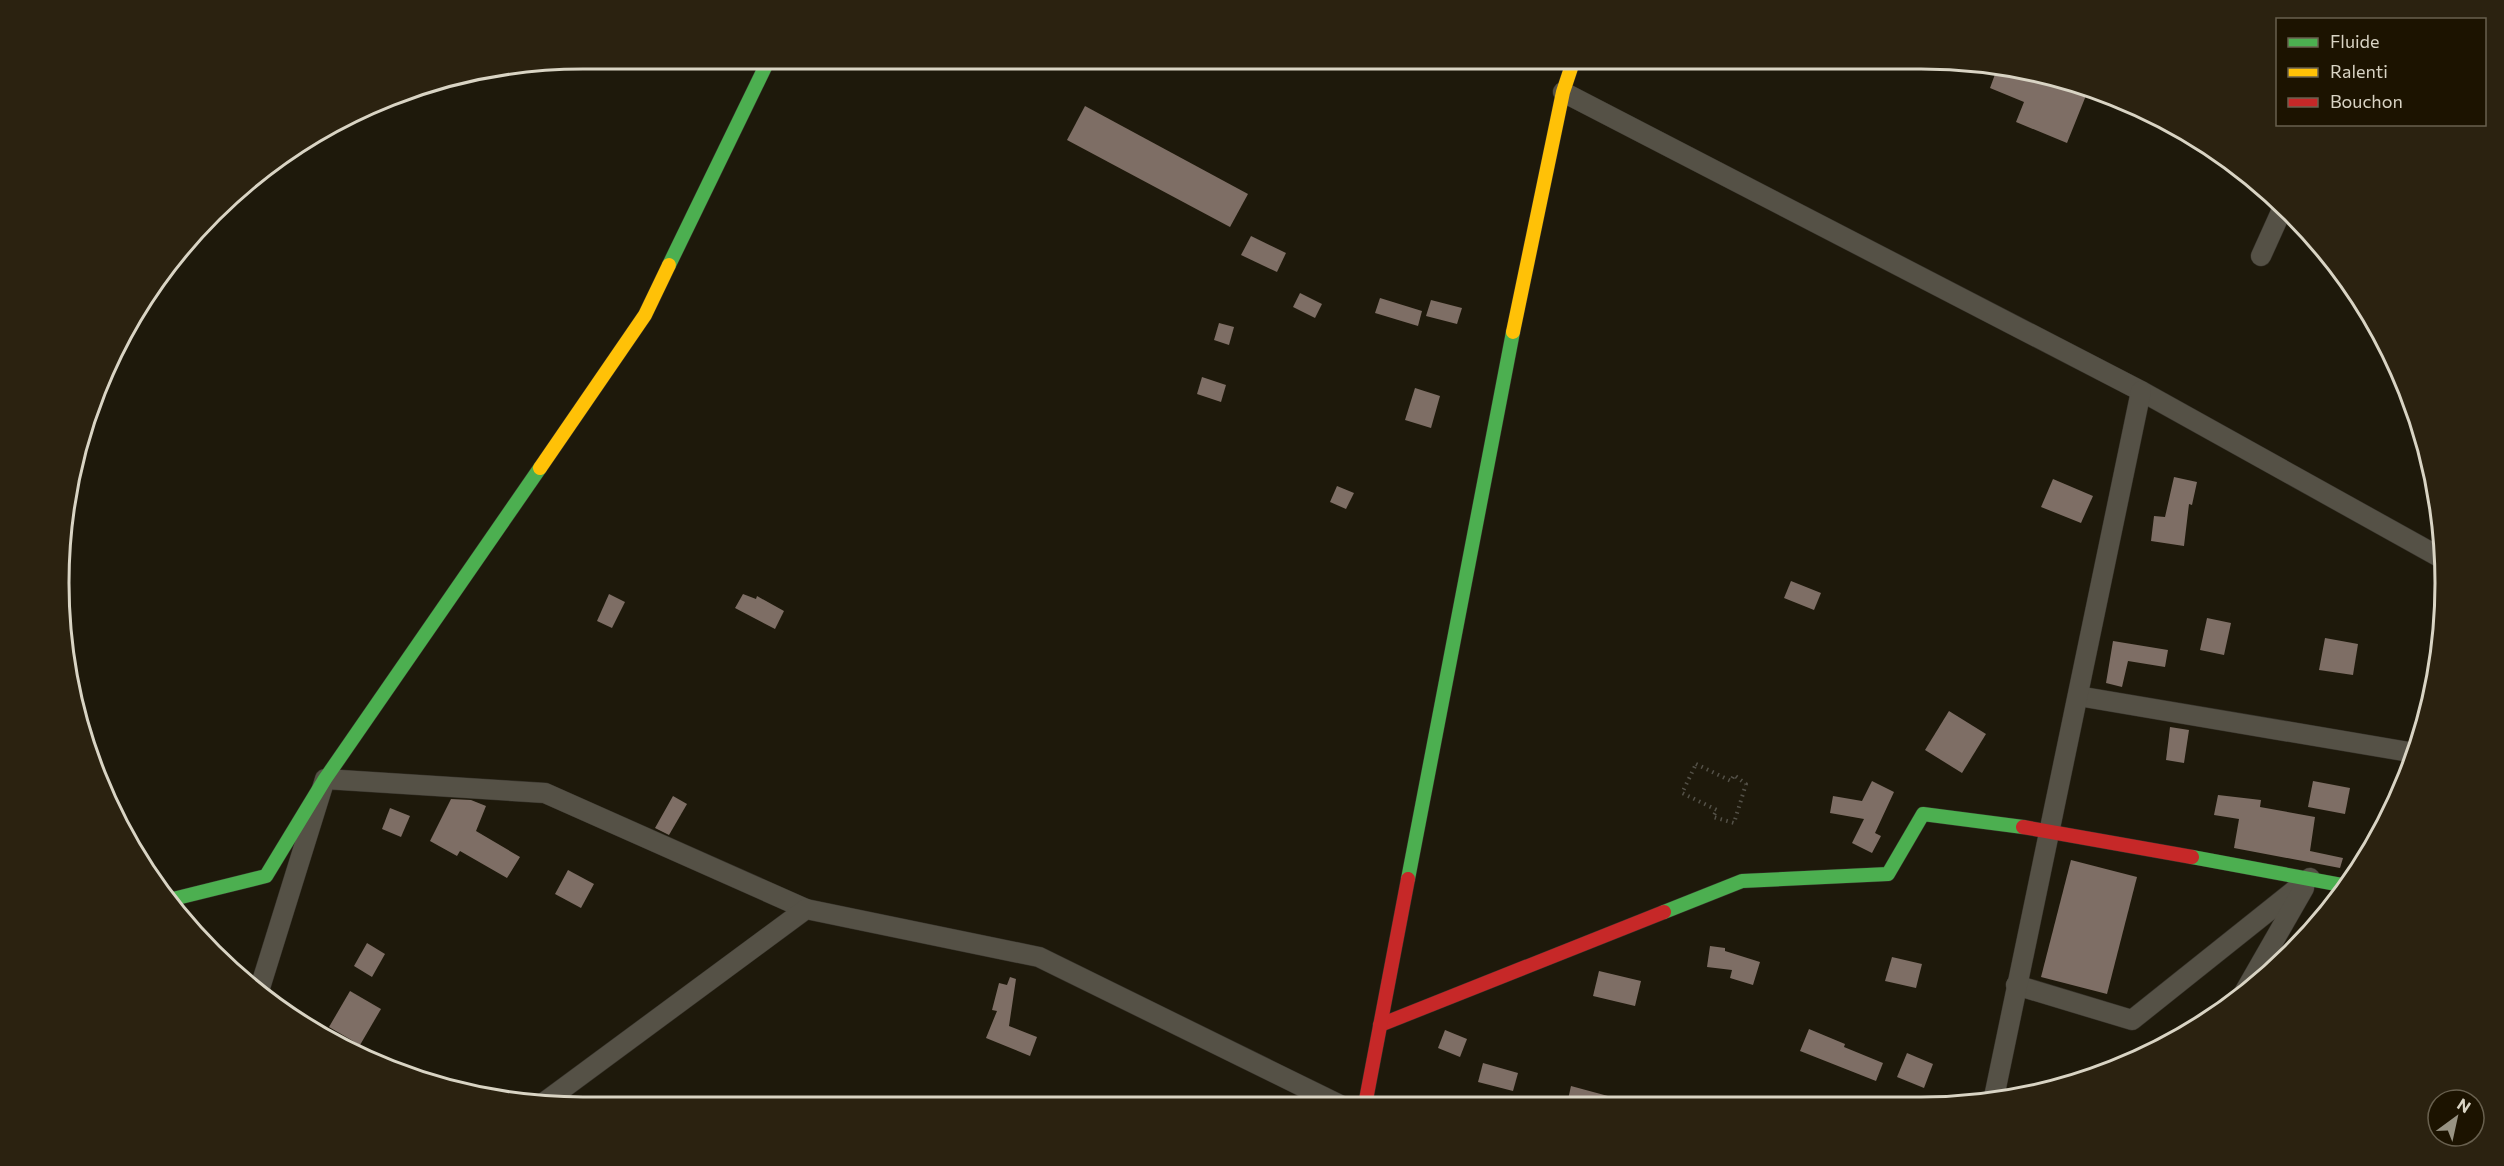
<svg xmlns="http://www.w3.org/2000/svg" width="2504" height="1166" font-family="Commissioner,sans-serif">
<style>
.building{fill:#7e6e65}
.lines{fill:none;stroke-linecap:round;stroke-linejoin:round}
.street-casing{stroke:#36322a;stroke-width:21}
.fast-casing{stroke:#36322a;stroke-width:15}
.slow-casing{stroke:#36322a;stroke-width:15}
.jam-casing{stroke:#36322a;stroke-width:15}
.path{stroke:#545148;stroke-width:4;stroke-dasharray:1.5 4.5;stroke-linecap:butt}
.street{stroke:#555146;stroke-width:20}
.fast{stroke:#4caf50;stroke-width:14}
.slow{stroke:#ffc107;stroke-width:14}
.jam{stroke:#c62828;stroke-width:14}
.rim{fill:none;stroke:#d9d4c4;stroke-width:3}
</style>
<rect width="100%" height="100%" fill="#1e190b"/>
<g class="building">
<path d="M1998,66L2024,69L2089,88L2067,143L2016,122L2024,102L1990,88Z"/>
<path d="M1085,106L1248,194L1230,227L1067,140Z"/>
<path d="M1251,236L1286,253L1277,272L1241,255Z"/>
<path d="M1300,293L1322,304L1315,318L1293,307Z"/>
<path d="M1380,298L1422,311L1418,326L1375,313Z"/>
<path d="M1431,300L1462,308L1457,324L1426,316Z"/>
<path d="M1219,323L1234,327L1229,345L1214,340Z"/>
<path d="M1202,377L1226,385L1221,402L1197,394Z"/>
<path d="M1415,388L1440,396L1431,428L1405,420Z"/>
<path d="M2174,477L2197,482L2192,505L2189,504L2184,546L2151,541L2154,516L2165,517Z"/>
<path d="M2053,479L2093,496L2081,523L2041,507Z"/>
<path d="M1337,486L1354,493L1346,509L1330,502Z"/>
<path d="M1791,581L1821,593L1814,610L1784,598Z"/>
<path d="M609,594L625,602L612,628L597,621Z"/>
<path d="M743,594L756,599L757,596L784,611L775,629L735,608Z"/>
<path d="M2207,618L2231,623L2224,655L2200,650Z"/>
<path d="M2325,638L2358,644L2353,675L2319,670Z"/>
<path d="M2113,641L2168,650L2165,667L2128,661L2122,687L2106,683Z"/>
<path d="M1949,711L1986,734L1962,773L1925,750Z"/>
<path d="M2170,727L2189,730L2184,763L2166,760Z"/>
<path d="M1872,781L1894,792L1875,833L1881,836L1872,853L1852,843L1864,819L1830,813L1833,796L1862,801Z"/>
<path d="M2313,781L2350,788L2345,814L2308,807Z"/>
<path d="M2218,795L2261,800L2260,807L2315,817L2310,851L2343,858L2340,868L2234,848L2239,819L2214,815Z"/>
<path d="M673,796L687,804L669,835L655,828Z"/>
<path d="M451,799L471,800L486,806L476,831L520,857L507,878L460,851L457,856L430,841Z"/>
<path d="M390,808L410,816L401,837L382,829Z"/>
<path d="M2071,860L2137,877L2107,994L2041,977Z"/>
<path d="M568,870L594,884L581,908L555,894Z"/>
<path d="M367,943L385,954L372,977L354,966Z"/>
<path d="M1710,946L1725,948V951L1760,962L1753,985L1730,978L1732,970L1707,967Z"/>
<path d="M1892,957L1922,964L1916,988L1885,981Z"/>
<path d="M1599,971L1641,981L1635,1006L1593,996Z"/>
<path d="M1010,977L1016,979L1009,1026L1037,1037L1030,1056L986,1038L997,1011L992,1010L999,983L1007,985Z"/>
<path d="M350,991L381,1009L360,1045L329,1027Z"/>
<path d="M1809,1029L1845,1044L1844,1047L1883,1063L1876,1081L1800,1051Z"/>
<path d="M1445,1030L1467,1039L1460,1057L1438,1048Z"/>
<path d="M1907,1053L1933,1064L1924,1088L1897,1077Z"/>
<path d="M1483,1063L1518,1073L1513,1091L1478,1082Z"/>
<path d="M1571,1086L1619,1099V1104H1567Z"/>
</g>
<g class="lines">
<defs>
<g id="street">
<path d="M1563,92L2141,391L2443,559"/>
<path d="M2261,256L2284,205"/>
<path d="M2078,696L2415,753"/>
<path d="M2016,985L2132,1020L2310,878"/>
<path d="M259,991L325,779L545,793L806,909"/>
<path d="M2241,998L2304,888"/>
<path d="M1993,1102L2141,391"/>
<path d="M542,1104L806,909L1039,957L1340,1105"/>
</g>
<g id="fast">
<path d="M669,265L769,59"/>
<path d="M2192,857L2347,886"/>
<path d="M1408,879L1513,332"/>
<path d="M173,899L266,876L325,779L540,468"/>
<path d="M1664,912L1742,881L1888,874L1923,814L2023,827"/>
</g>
<g id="slow">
<path d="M1513,332L1563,92L1574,59"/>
<path d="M540,468L645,315L669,265"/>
</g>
<g id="jam">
<path d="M2023,827L2192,857"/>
<path d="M1380,1025L1664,912"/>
<path d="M1365,1105L1408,879"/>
</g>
</defs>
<use href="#street" class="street-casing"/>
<use href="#fast" class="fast-casing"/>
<use href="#slow" class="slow-casing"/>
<use href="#jam" class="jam-casing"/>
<path class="path" d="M1696,764L1731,781L1734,775L1746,784L1734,823L1713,817L1717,810L1682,793Z"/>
<use href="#street" class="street"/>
<use href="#fast" class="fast"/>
<use href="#slow" class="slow"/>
<use href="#jam" class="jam"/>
</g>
<path d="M0 0H2504V1166H0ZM583 69H1921A514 514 0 0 1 2435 583V583A514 514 0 0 1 1921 1097H583A514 514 0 0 1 69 583V583A514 514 0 0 1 583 69Z" fill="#2b2210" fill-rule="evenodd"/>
<path class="rim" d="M583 69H1921A514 514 0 0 1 2435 583V583A514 514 0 0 1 1921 1097H583A514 514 0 0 1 69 583V583A514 514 0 0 1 583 69Z"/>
<rect x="2276" y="18" width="210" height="108" fill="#1c1300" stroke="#68604e" stroke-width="1.5"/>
<rect x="2288" y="38" width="30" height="9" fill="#4caf50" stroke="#68604e" stroke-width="1.5"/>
<text x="2330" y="48" font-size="18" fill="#d9d4c4">Fluide</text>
<rect x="2288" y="68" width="30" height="9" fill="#ffc107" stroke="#68604e" stroke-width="1.5"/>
<text x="2330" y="78" font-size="18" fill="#d9d4c4">Ralenti</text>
<rect x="2288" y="98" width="30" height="9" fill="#c62828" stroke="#68604e" stroke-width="1.5"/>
<text x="2330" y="108" font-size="18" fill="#d9d4c4">Bouchon</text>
<g transform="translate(2456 1118) rotate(33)"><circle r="28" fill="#1c1300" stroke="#68604e" stroke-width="1.5"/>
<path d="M0-4.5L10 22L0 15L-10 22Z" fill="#989383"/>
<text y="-9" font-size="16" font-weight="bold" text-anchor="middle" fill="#d9d4c4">N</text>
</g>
</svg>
